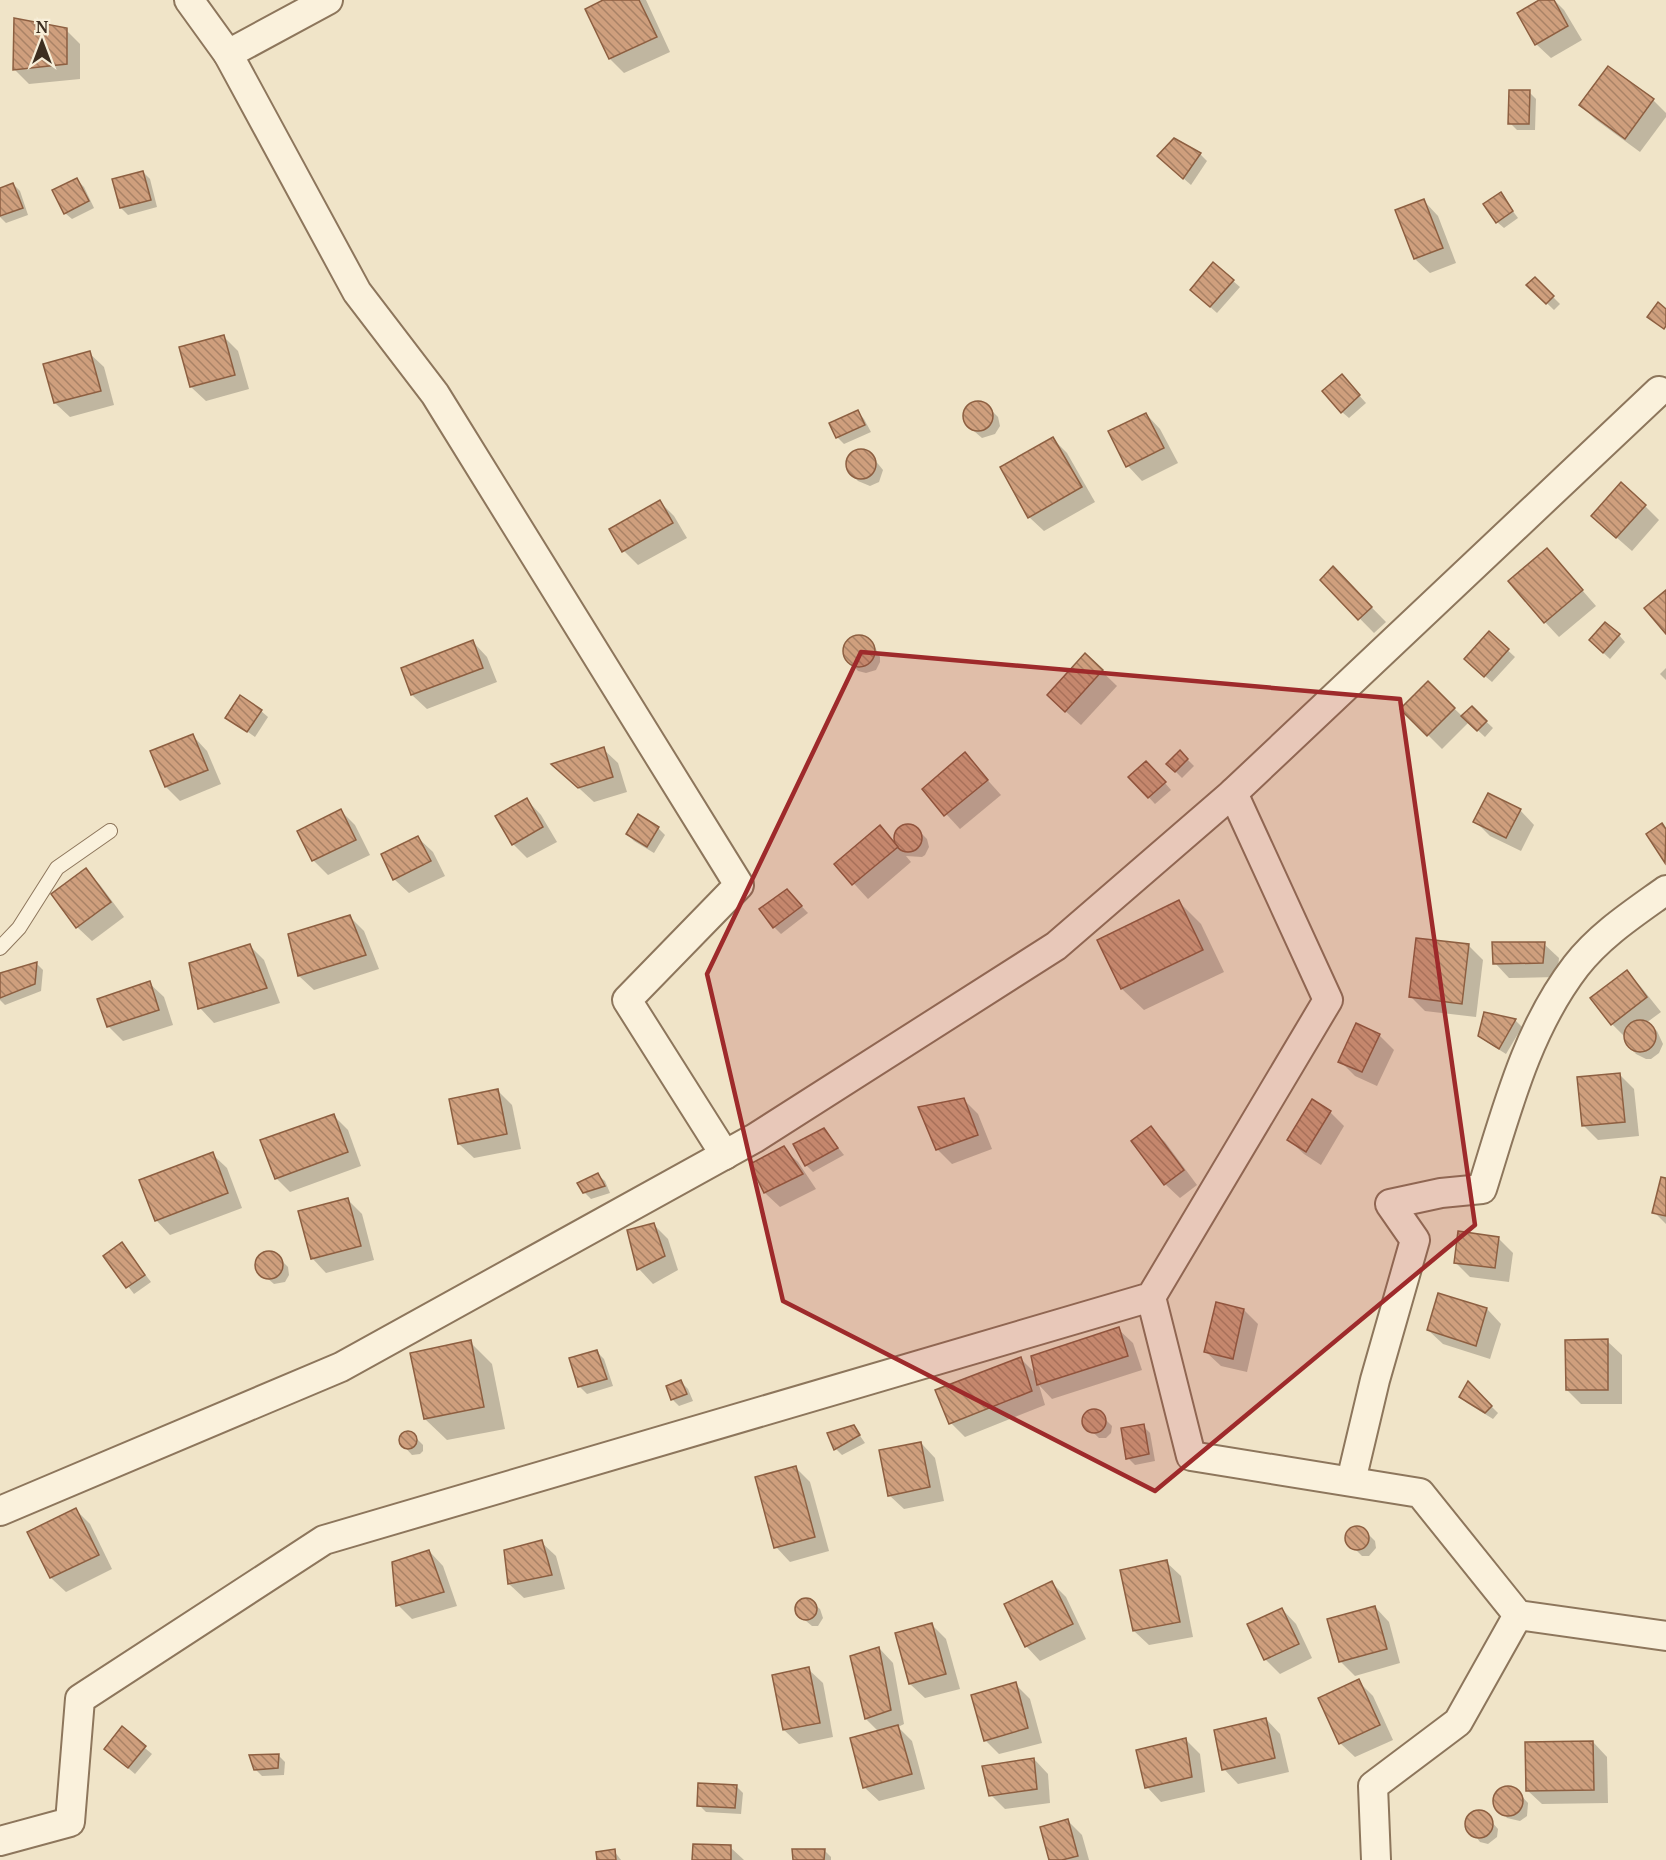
<svg xmlns="http://www.w3.org/2000/svg" width="1666" height="1860" font-family="'Noto Serif',serif">
<style>
.shadow{fill:#0003}
.building{fill:url(#building-back-hatch);stroke:#8d5f41;stroke-width:1.5}
.lines{fill:none;stroke-linecap:round;stroke-linejoin:round}
.service-casing{stroke:#8d765c;stroke-width:16}
.minor-casing{stroke:#8d765c;stroke-width:32}
.service{stroke:#faf1dc;stroke-width:14}
.minor{stroke:#faf1dc;stroke-width:28}
.marked{fill:#9e2a2b;fill-opacity:0.2;stroke:#9e2a2b;stroke-width:4.5;stroke-linejoin:round}
</style>
<defs>
<pattern id="building-back-hatch" width="6" height="6" patternUnits="userSpaceOnUse" patternTransform="scale(1.5)"><rect width="6" height="6" fill="#cf9f7d"/><path d="M-1 5l2 2M0 0l6 6M5-1l2 2" fill="none" stroke="#a98266"/></pattern>
</defs>
<rect width="100%" height="100%" fill="#f0e4c8"/>
<g class="shadow">
<path d="M604,0H646L670,52L624,73L610,59Z"/>
<path d="M1542,0H1554L1564,10L1582,40L1551,58L1536,44Z"/>
<path d="M66,30L80,44V79L29,84L14,69Z"/>
<path d="M1608,68L1653,100L1666,113V117L1640,152L1595,119L1581,105Z"/>
<path d="M1529,92L1536,99L1535,130H1517L1510,123Z"/>
<path d="M1200,154L1207,161L1191,185L1166,163Z"/>
<path d="M143,172L150,179L157,207L128,215L121,208L114,180Z"/>
<path d="M77,180L84,187L94,208L72,219L65,213Z"/>
<path d="M13,184L20,191L28,215L6,223L0,217V189Z"/>
<path d="M1500,194L1518,218L1504,228L1497,222Z"/>
<path d="M1424,201L1438,216L1456,263L1430,273L1415,259L1397,211Z"/>
<path d="M1535,279L1560,304L1554,310L1528,285Z"/>
<path d="M1233,281L1240,287L1217,313L1198,296Z"/>
<path d="M224,337L238,351L249,389L206,401L191,387Z"/>
<path d="M89,353L104,367L114,405L70,417L55,403L45,365Z"/>
<path d="M1348,383L1366,403L1349,418L1342,412Z"/>
<path d="M978,402L987,406L998,417L1000,426L995,434L982,438L967,425L964,417L967,408L974,403Z"/>
<path d="M858,412L864,419L871,432L844,444L837,437Z"/>
<path d="M1146,414L1160,429L1178,463L1142,481L1128,466Z"/>
<path d="M1053,439L1067,453L1095,502L1044,531L1029,517Z"/>
<path d="M862,450L870,454L883,470L879,482L870,486L858,481L850,473L847,465L853,453Z"/>
<path d="M660,502L674,516L687,538L638,565L624,551Z"/>
<path d="M1645,506L1659,520L1632,551L1608,530Z"/>
<path d="M1547,550L1596,606L1559,637L1545,622Z"/>
<path d="M1333,568L1386,622L1374,633L1322,580Z"/>
<path d="M1489,633L1515,657L1492,682L1473,666Z"/>
<path d="M1619,635L1625,642L1610,659L1597,647Z"/>
<path d="M860,637L869,641L876,649L880,657V662L876,670L866,673L858,671L851,663L845,651L850,640Z"/>
<path d="M473,642L487,657L497,682L427,709L412,695L402,669Z"/>
<path d="M1085,655L1117,686L1081,725L1063,709Z"/>
<path d="M1666,668V680L1660,674Z"/>
<path d="M1428,683L1463,717L1472,708L1493,728L1485,737L1469,722L1442,749L1402,709Z"/>
<path d="M261,711L268,717L255,737L227,717Z"/>
<path d="M193,736L207,751L221,784L180,801L166,787Z"/>
<path d="M603,749L618,763L627,792L594,802L568,778Z"/>
<path d="M1180,752L1194,766L1182,778L1168,764Z"/>
<path d="M965,755L1001,795L960,829L924,790Z"/>
<path d="M1153,769L1171,790L1155,804L1130,777Z"/>
<path d="M527,800L541,815L557,842L527,858L513,844Z"/>
<path d="M1520,810L1534,825L1521,851L1490,836L1475,821Z"/>
<path d="M341,811L355,825L370,855L328,875L313,860Z"/>
<path d="M638,816L658,828L665,835L654,853L634,841L627,834Z"/>
<path d="M905,825L914,826L927,839L929,847L925,855L922,857L906,856L911,862L868,899L836,864L880,827L897,845L896,834L901,827Z"/>
<path d="M418,838L433,852L445,876L409,893L394,879Z"/>
<path d="M86,870L100,885L124,917L92,941L77,927Z"/>
<path d="M787,891L808,913L781,934L774,927Z"/>
<path d="M1179,902L1201,924L1224,972L1144,1010L1122,989Z"/>
<path d="M350,917L364,931L379,969L314,990L299,976Z"/>
<path d="M1544,944L1559,958L1557,977L1509,978L1495,963Z"/>
<path d="M250,946L264,960L280,1003L214,1023L200,1008Z"/>
<path d="M1469,946L1483,960L1476,1017L1425,1011L1411,997Z"/>
<path d="M36,963L43,970L41,991L5,1005L0,1000V975Z"/>
<path d="M1627,972L1641,987L1661,1012L1646,1023L1657,1031L1663,1044L1659,1053L1651,1059H1646L1636,1054L1629,1046L1626,1038L1612,1024Z"/>
<path d="M149,983L164,997L173,1025L123,1041L108,1026Z"/>
<path d="M1485,1013L1516,1021L1522,1027L1506,1054L1487,1042L1480,1035Z"/>
<path d="M1379,1035L1394,1050L1377,1086L1355,1076L1340,1061Z"/>
<path d="M1620,1075L1634,1089L1639,1136L1598,1140L1584,1126Z"/>
<path d="M498,1091L512,1105L521,1149L474,1158L459,1144Z"/>
<path d="M963,1099L978,1114L992,1149L952,1164L937,1149Z"/>
<path d="M1330,1112L1344,1126L1321,1165L1304,1154L1289,1140Z"/>
<path d="M333,1115L348,1130L361,1166L290,1192L276,1178Z"/>
<path d="M1151,1128L1165,1142L1197,1185L1180,1198L1165,1184Z"/>
<path d="M824,1130L844,1155L813,1172L806,1165L795,1145Z"/>
<path d="M783,1148L798,1162L816,1189L780,1207L765,1193L752,1165Z"/>
<path d="M212,1154L227,1168L242,1208L170,1235L156,1220Z"/>
<path d="M598,1175L605,1181L610,1193L591,1199L584,1192Z"/>
<path d="M1666,1180V1224L1654,1212Z"/>
<path d="M348,1200L362,1214L374,1260L326,1273L312,1258Z"/>
<path d="M654,1225L668,1239L678,1270L653,1284L639,1269L628,1231Z"/>
<path d="M1498,1238L1513,1253L1509,1282L1470,1277L1456,1263Z"/>
<path d="M122,1244L151,1282L134,1294L105,1256Z"/>
<path d="M275,1254L288,1267L289,1275L285,1282L274,1284L260,1272L258,1261L263,1255Z"/>
<path d="M1487,1309L1501,1324L1490,1359L1443,1344L1428,1330Z"/>
<path d="M1244,1310L1258,1324L1247,1372L1221,1366L1206,1352Z"/>
<path d="M1118,1329L1133,1343L1142,1370L1052,1399L1039,1385L1045,1405L965,1437L951,1423L1021,1359L1036,1374Z"/>
<path d="M1607,1341L1622,1355V1404H1581L1567,1390Z"/>
<path d="M470,1342L492,1364L505,1429L447,1440L425,1419Z"/>
<path d="M597,1352L604,1359L613,1386L587,1394L580,1387L571,1359Z"/>
<path d="M681,1382L688,1389L693,1401L679,1406L672,1399Z"/>
<path d="M1468,1383L1498,1413L1493,1419L1467,1403L1460,1396Z"/>
<path d="M1090,1411H1097L1112,1426L1111,1433L1106,1438H1099L1084,1424V1418Z"/>
<path d="M1143,1426L1150,1433L1155,1461L1135,1465L1128,1458Z"/>
<path d="M854,1427L865,1443L842,1455L836,1449Z"/>
<path d="M410,1432L423,1445V1451L420,1454L412,1455L401,1443V1436Z"/>
<path d="M921,1443L935,1458L944,1501L904,1509L889,1495Z"/>
<path d="M796,1468L810,1482L829,1551L790,1562L776,1547Z"/>
<path d="M76,1510L90,1524L112,1569L66,1592L51,1578L29,1533Z"/>
<path d="M1351,1528H1362L1375,1541L1376,1548L1369,1556H1362L1347,1541V1534Z"/>
<path d="M541,1542L556,1556L565,1589L524,1598L509,1584L506,1551Z"/>
<path d="M429,1551L443,1566L457,1606L412,1619L398,1605Z"/>
<path d="M1166,1562L1181,1576L1193,1637L1149,1645L1134,1631Z"/>
<path d="M1052,1583L1066,1597L1086,1639L1040,1661L1026,1646Z"/>
<path d="M807,1599L820,1609L823,1618L818,1626H812L799,1615L796,1609L801,1600Z"/>
<path d="M1375,1607L1389,1622L1400,1663L1355,1676L1340,1661Z"/>
<path d="M1282,1609L1296,1624L1312,1658L1280,1674L1265,1659Z"/>
<path d="M932,1625L946,1639L960,1689L925,1698L910,1684L897,1634Z"/>
<path d="M879,1648L893,1663L904,1724L898,1727L912,1741L925,1789L879,1801L864,1787L879,1732L866,1719Z"/>
<path d="M808,1669L823,1683L833,1737L799,1744L784,1730Z"/>
<path d="M1358,1681L1373,1696L1393,1740L1355,1757L1340,1743Z"/>
<path d="M1015,1684L1030,1699L1042,1743L999,1754L985,1740Z"/>
<path d="M1266,1719L1280,1734L1289,1772L1238,1784L1224,1769Z"/>
<path d="M122,1729L152,1754L135,1774L106,1749Z"/>
<path d="M1186,1740L1200,1754L1205,1792L1161,1802L1147,1787Z"/>
<path d="M1593,1742L1607,1757L1608,1803L1542,1804L1527,1790Z"/>
<path d="M278,1755L285,1762L284,1775L262,1776L255,1769Z"/>
<path d="M1034,1759L1048,1774L1050,1803L1005,1809L991,1795Z"/>
<path d="M736,1786L743,1793L741,1814L706,1812L699,1805Z"/>
<path d="M1505,1788H1514L1528,1803L1527,1816L1520,1821L1507,1818L1495,1803L1496,1795Z"/>
<path d="M1475,1812H1483L1498,1829L1497,1837L1488,1844L1480,1842L1466,1824L1469,1817Z"/>
<path d="M1068,1821L1082,1835L1089,1860H1051Z"/>
<path d="M730,1847L744,1860H694Z"/>
<path d="M824,1850L831,1857V1860H794Z"/>
<path d="M614,1851L621,1860H598Z"/>
</g>
<g class="building">
<path d="M603,0H639L657,37L609,59L585,9Z"/>
<path d="M1539,0H1554L1568,26L1535,45L1517,13Z"/>
<path d="M14,18L67,28V64L13,70Z"/>
<path d="M1608,66L1654,99L1625,139L1579,105Z"/>
<path d="M1509,90H1530L1529,124H1508Z"/>
<path d="M1174,138L1201,153L1183,179L1157,156Z"/>
<path d="M143,171L151,200L120,208L112,179Z"/>
<path d="M77,178L89,201L64,214L52,190Z"/>
<path d="M13,183L23,208L0,216V188Z"/>
<path d="M1501,192L1513,211L1496,223L1483,204Z"/>
<path d="M1424,199L1443,248L1414,259L1395,210Z"/>
<path d="M1213,262L1234,280L1210,307L1190,290Z"/>
<path d="M1535,277L1554,296L1546,304L1526,285Z"/>
<path d="M1658,302L1666,309V326L1664,329L1647,317Z"/>
<path d="M224,335L235,375L190,387L179,347Z"/>
<path d="M90,351L101,391L54,403L43,364Z"/>
<path d="M1342,374L1360,395L1341,413L1322,391Z"/>
<circle cx="978" cy="416" r="15"/>
<path d="M858,410L865,425L836,438L829,423Z"/>
<path d="M1146,413L1164,448L1126,467L1108,431Z"/>
<path d="M1053,437L1082,487L1028,518L1000,467Z"/>
<circle cx="861" cy="464" r="15"/>
<path d="M1621,482L1646,505L1616,538L1591,516Z"/>
<path d="M660,500L673,523L622,552L609,529Z"/>
<path d="M1547,548L1583,590L1544,623L1508,581Z"/>
<path d="M1333,566L1372,607L1358,620L1320,580Z"/>
<path d="M1666,590V634L1644,608Z"/>
<path d="M1605,622L1620,634L1603,653L1589,640Z"/>
<path d="M1489,631L1509,649L1484,677L1464,659Z"/>
<circle cx="859" cy="651" r="16"/>
<path d="M473,640L483,668L411,695L401,668Z"/>
<path d="M1085,653L1103,670L1065,712L1047,695Z"/>
<path d="M1428,681L1455,708L1427,736L1400,709Z"/>
<path d="M240,695L262,710L247,732L225,718Z"/>
<path d="M1472,706L1487,721L1477,731L1461,716Z"/>
<path d="M193,734L208,770L165,787L150,751Z"/>
<path d="M604,747L613,777L578,788L551,764Z"/>
<path d="M1180,750L1188,759L1175,772L1166,764Z"/>
<path d="M965,752L988,780L944,816L922,789Z"/>
<path d="M1146,761L1166,782L1148,798L1128,777Z"/>
<path d="M1488,793L1521,809L1506,838L1473,822Z"/>
<path d="M527,798L543,827L512,845L495,816Z"/>
<path d="M341,809L356,840L312,861L297,831Z"/>
<path d="M638,814L659,827L647,847L626,834Z"/>
<path d="M1662,823L1666,829L1665,863L1646,834Z"/>
<circle cx="908" cy="838" r="14"/>
<path d="M880,825L898,847L852,885L834,864Z"/>
<path d="M418,836L431,861L393,880L381,854Z"/>
<path d="M86,868L111,902L76,928L51,894Z"/>
<path d="M787,889L802,906L773,928L759,909Z"/>
<path d="M1179,900L1203,950L1121,989L1097,940Z"/>
<path d="M350,915L366,955L298,976L288,934Z"/>
<path d="M1416,938L1469,944L1462,1004L1409,997Z"/>
<path d="M1492,942H1545L1543,963L1493,964Z"/>
<path d="M250,944L267,988L198,1009L189,963Z"/>
<path d="M37,962L35,984L0,998V973Z"/>
<path d="M1627,970L1647,997L1611,1025L1590,998Z"/>
<path d="M150,981L159,1010L107,1027L97,999Z"/>
<path d="M1484,1012L1516,1019L1499,1049L1478,1036Z"/>
<circle cx="1640" cy="1036" r="16"/>
<path d="M1356,1023L1380,1034L1362,1072L1338,1062Z"/>
<path d="M1620,1073L1625,1122L1582,1126L1577,1077Z"/>
<path d="M498,1089L507,1134L458,1144L449,1099Z"/>
<path d="M964,1098L978,1135L936,1150L918,1107Z"/>
<path d="M1312,1099L1331,1111L1306,1152L1287,1140Z"/>
<path d="M334,1114L348,1152L275,1179L260,1140Z"/>
<path d="M1151,1126L1184,1170L1164,1185L1131,1141Z"/>
<path d="M824,1128L838,1148L805,1166L793,1144Z"/>
<path d="M784,1146L803,1174L764,1193L750,1164Z"/>
<path d="M213,1152L228,1193L155,1221L139,1180Z"/>
<path d="M598,1173L605,1186L583,1193L577,1183Z"/>
<path d="M1661,1177L1666,1178V1216L1652,1213Z"/>
<path d="M348,1198L361,1246L311,1259L298,1211Z"/>
<path d="M654,1223L665,1256L637,1270L627,1230Z"/>
<path d="M1458,1231L1499,1237L1495,1268L1454,1263Z"/>
<path d="M122,1242L145,1275L126,1288L103,1256Z"/>
<circle cx="269" cy="1265" r="14"/>
<path d="M1438,1293L1487,1308L1476,1346L1427,1330Z"/>
<path d="M1216,1302L1244,1309L1233,1359L1204,1352Z"/>
<path d="M1119,1327L1128,1356L1037,1385L1031,1356Z"/>
<path d="M1608,1339V1390H1566L1565,1340Z"/>
<path d="M471,1340L484,1407L424,1419L410,1353Z"/>
<path d="M597,1350L607,1379L578,1387L569,1358Z"/>
<path d="M1021,1357L1032,1391L949,1424L935,1390Z"/>
<path d="M681,1380L687,1394L671,1400L666,1386Z"/>
<path d="M1468,1381L1492,1406L1485,1413L1459,1397Z"/>
<circle cx="1094" cy="1421" r="12"/>
<path d="M1144,1424L1149,1454L1126,1459L1121,1428Z"/>
<path d="M854,1425L860,1435L834,1450L827,1433Z"/>
<circle cx="408" cy="1440" r="9"/>
<path d="M921,1442L930,1487L888,1496L879,1450Z"/>
<path d="M796,1466L815,1537L774,1548L755,1477Z"/>
<path d="M76,1508L99,1555L50,1578L27,1532Z"/>
<circle cx="1357" cy="1538" r="12"/>
<path d="M542,1540L552,1575L508,1584L504,1550Z"/>
<path d="M429,1550L444,1592L396,1606L392,1562Z"/>
<path d="M1167,1560L1180,1622L1133,1631L1120,1570Z"/>
<path d="M1052,1581L1073,1624L1025,1647L1004,1604Z"/>
<circle cx="806" cy="1609" r="11"/>
<path d="M1375,1606L1387,1649L1339,1662L1327,1619Z"/>
<path d="M1282,1608L1299,1644L1264,1660L1247,1624Z"/>
<path d="M932,1623L946,1674L909,1684L895,1633Z"/>
<path d="M879,1647L891,1710L865,1719L850,1656Z"/>
<path d="M809,1667L820,1723L783,1730L772,1675Z"/>
<path d="M1359,1679L1380,1725L1339,1744L1318,1698Z"/>
<path d="M1016,1682L1028,1728L984,1741L971,1695Z"/>
<path d="M1266,1718L1275,1758L1222,1770L1214,1730Z"/>
<path d="M898,1725L912,1774L863,1788L850,1738Z"/>
<path d="M122,1726L146,1746L128,1768L104,1749Z"/>
<path d="M1186,1738L1192,1777L1145,1788L1136,1750Z"/>
<path d="M1593,1741L1594,1790L1526,1791L1525,1742Z"/>
<path d="M279,1754L278,1768L254,1770L249,1755Z"/>
<path d="M1034,1758L1037,1789L989,1796L982,1766Z"/>
<path d="M698,1783L737,1785L735,1808L697,1806Z"/>
<circle cx="1508" cy="1801" r="15"/>
<circle cx="1479" cy="1824" r="14"/>
<path d="M1068,1819L1078,1856L1062,1860H1049L1040,1827Z"/>
<path d="M693,1844L731,1845V1860H692Z"/>
<path d="M615,1849L616,1860H597L596,1852Z"/>
<path d="M792,1849H825L824,1860H793Z"/>
</g>
<g class="lines">
<defs>
<path id="service" d="M0,948L19,928L57,868L110,831"/>
<g id="minor">
<path d="M189,0L228,54L328,0"/>
<path d="M228,54L357,292L435,394L739,885L627,1000L725,1155"/>
<path d="M1151,1297L1191,1456L1420,1493L1518,1615L1666,1636"/>
<path d="M1351,1481L1375,1380L1415,1240L1390,1204L1441,1193L1482,1189C1506,1113 1526,1031 1576,966C1600,935 1634,913 1666,890"/>
<path d="M0,1511L341,1367L755,1138L1056,946L1233,793L1659,391"/>
<path d="M0,1841L70,1822L80,1699L324,1540L1151,1297L1328,1000L1233,793"/>
<path d="M1376,1860L1373,1786L1458,1722L1518,1615"/>
</g>
</defs>
<use href="#service" class="service-casing"/>
<use href="#minor" class="minor-casing"/>
<use href="#service" class="service"/>
<use href="#minor" class="minor"/>
</g>
<path class="marked" d="M861,652L1400,699L1475,1225L1155,1491L783,1301L707,974Z"/>
<g transform="translate(42 42)" stroke="#f7eed8" stroke-width="4.5" paint-order="stroke">
<path d="M0-4.5L10 22L0 15L-10 22Z" fill="#3d2e20"/>
<text y="-9" font-size="16" font-weight="bold" text-anchor="middle" fill="#3d2e20">N</text>
</g>
</svg>
